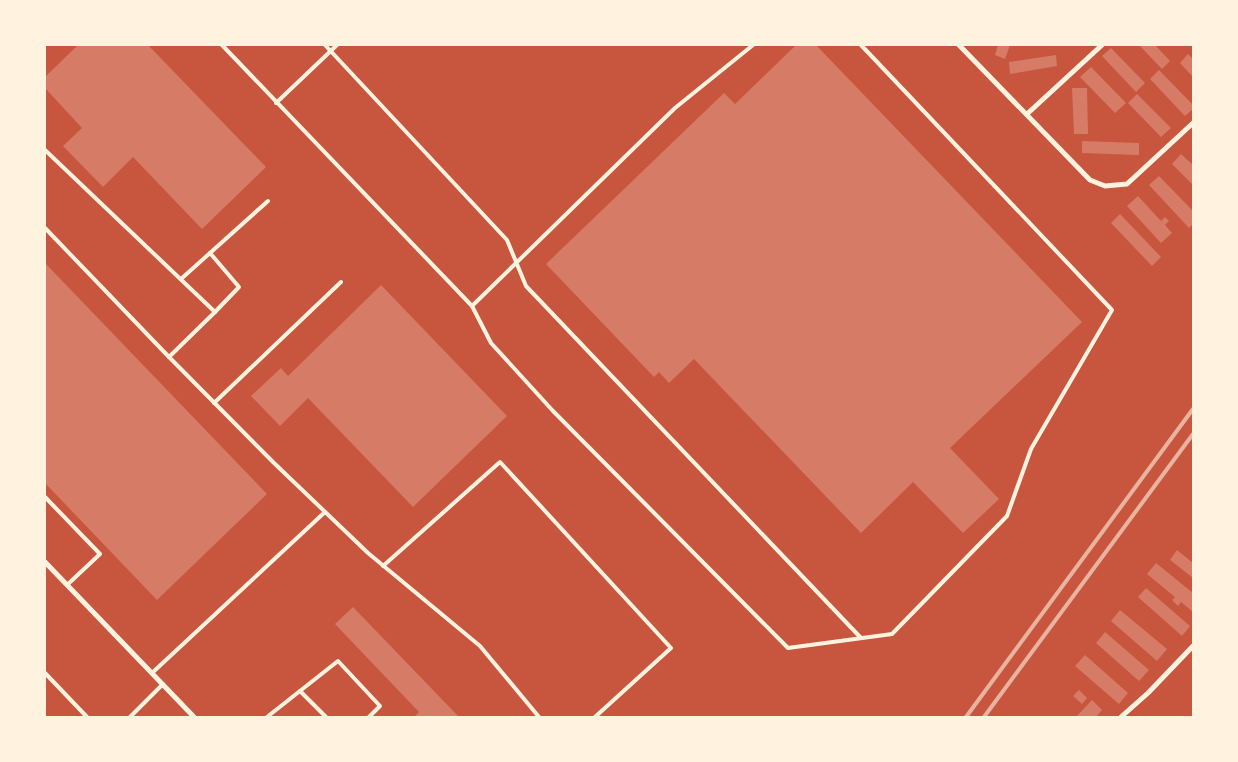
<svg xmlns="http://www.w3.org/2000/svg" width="1238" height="762" font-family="'Open Sans',sans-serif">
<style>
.building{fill:#d67c66}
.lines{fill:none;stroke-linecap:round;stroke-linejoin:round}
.service{stroke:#fff3e0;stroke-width:4}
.minor{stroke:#fff3e0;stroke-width:5}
.rail{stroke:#e9b49f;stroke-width:4}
</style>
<rect width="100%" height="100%" fill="#c8553d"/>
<g class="building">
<path d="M78,45H148L266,167L202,229L133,157L103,187L63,146L82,128L45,88V77Z"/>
<path d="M796,45H816L1082,322L950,448L999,499L963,533L913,482L861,533L694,359L669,383L659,372L654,377L546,264L724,93L735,104Z"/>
<path d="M998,45H1010L1005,59L995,55Z"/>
<path d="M1139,45H1155L1170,61L1162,69Z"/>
<path d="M1111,48L1145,83L1136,92L1102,56Z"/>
<path d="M1188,54L1193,59V77L1180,63Z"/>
<path d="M1056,55L1057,66L1010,74L1009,62Z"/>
<path d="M1091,67L1126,103L1115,113L1080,77Z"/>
<path d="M1159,70L1193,105V109L1185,116L1150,79Z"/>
<path d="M1072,88H1087L1088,134H1074Z"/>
<path d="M1137,94L1171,128L1161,137L1128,103Z"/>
<path d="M1082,141L1139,143V155L1082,153Z"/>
<path d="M1181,154L1193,165V185L1172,164Z"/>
<path d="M1159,176L1193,211V224L1189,228L1149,185Z"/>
<path d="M1138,196L1161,221L1165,217L1169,221L1165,225L1172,233L1161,243L1127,206Z"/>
<path d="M1120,214L1161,257L1152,266L1111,223Z"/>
<path d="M45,263L267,494L157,600L45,483Z"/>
<path d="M381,285L507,416L413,507L308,398L280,426L251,396L281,368L288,376Z"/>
<path d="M1177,550L1193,563V578L1170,560Z"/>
<path d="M1156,563L1193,593V612L1181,602L1178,606L1172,600L1175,597L1147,574Z"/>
<path d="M1146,588L1190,626L1182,636L1138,597Z"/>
<path d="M353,607L459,717H414L419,712L335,624Z"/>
<path d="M1120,610L1167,649L1157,661L1111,621Z"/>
<path d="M1105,632L1149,670L1139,681L1096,643Z"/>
<path d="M1085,655L1128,693L1119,704L1075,666Z"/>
<path d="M1079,690L1087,698L1082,704L1073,696Z"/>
<path d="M1092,700L1102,710L1096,717H1076Z"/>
</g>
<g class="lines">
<g class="service">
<path d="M222,45L472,306L491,343L553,411L788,648L892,634L1007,516L1031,449L1112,310L861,45"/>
<path d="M325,45L507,240L526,286L861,638"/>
<path d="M276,103L337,45"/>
<path d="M45,150L215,312L169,357L45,228"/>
<path d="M181,279L210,253"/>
<path d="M472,306L675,108L753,45"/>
<path d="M215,312L239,287L210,253L268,201"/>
<path d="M169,357L274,463L368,553L480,646L539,717"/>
<path d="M214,403L341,282"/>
<path d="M45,497L100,554L67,585"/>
<path d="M383,566L500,462L671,648L595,717"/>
<path d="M45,673L87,717"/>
<path d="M152,673L325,512"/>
<path d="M300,691L326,717"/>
<path d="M130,717L163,684"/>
<path d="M267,717L338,661L380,706L369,717"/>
</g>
<g class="minor">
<path d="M959,45L1090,180L1105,186L1127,184L1193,123"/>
<path d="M1027,114L1102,45"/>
<path d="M45,562L194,717"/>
<path d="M1121,717L1148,693L1193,646"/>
</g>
<g class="rail">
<path d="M966,717L1193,409"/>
<path d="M984,717L1193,434"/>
</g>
</g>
<rect width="1238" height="762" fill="none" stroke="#fff3e0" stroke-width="92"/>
</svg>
